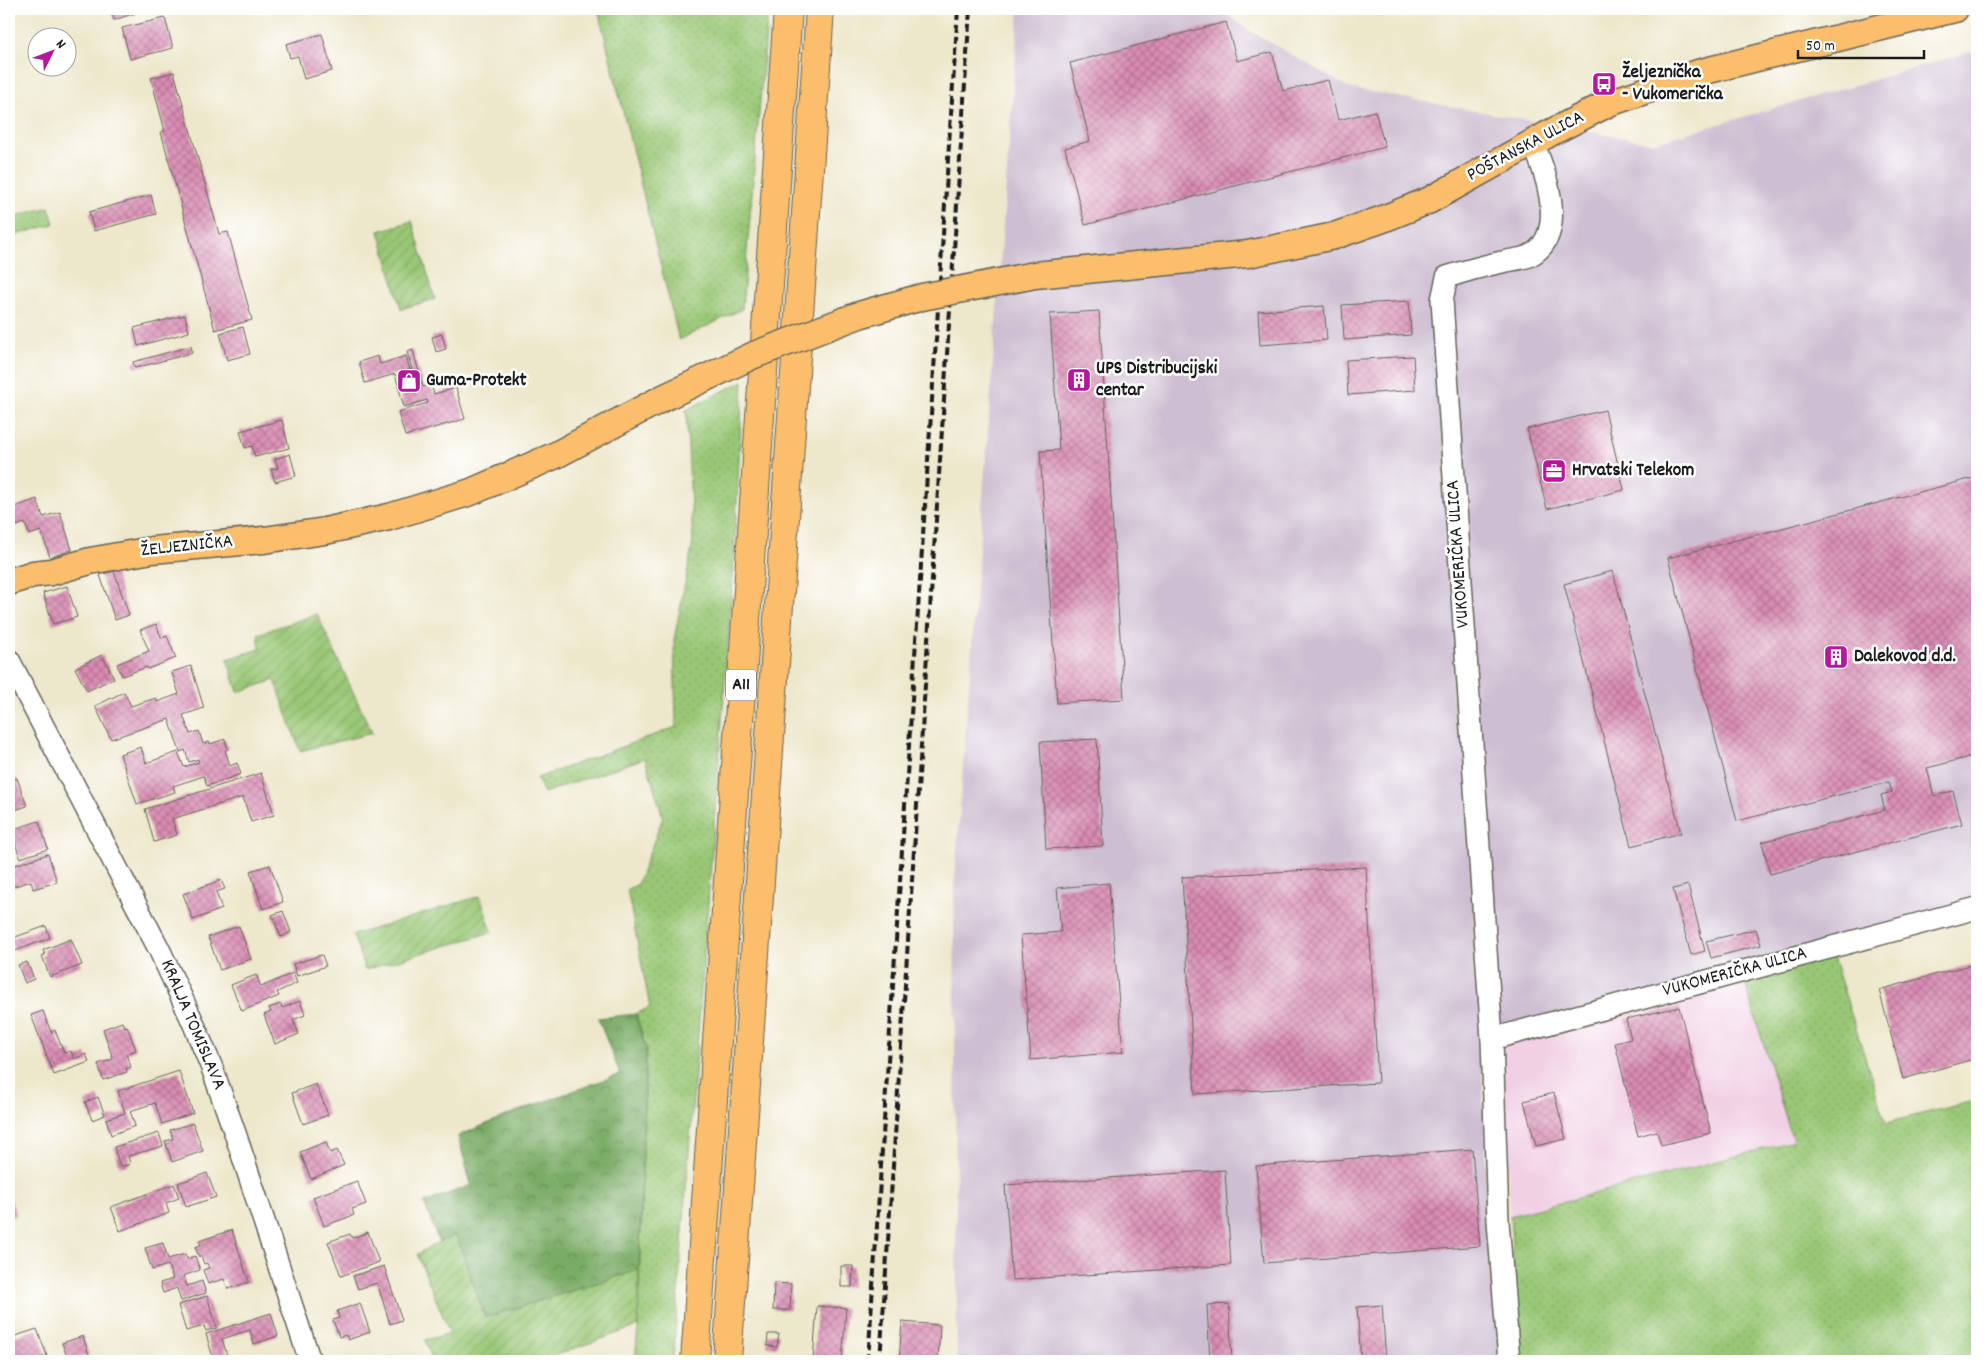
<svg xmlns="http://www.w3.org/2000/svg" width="1986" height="1370" font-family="Dekko,sans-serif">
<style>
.built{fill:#f1d0e4}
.industrial{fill:#cebed1}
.grass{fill:url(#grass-dots);stroke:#5a7248}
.forest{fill:url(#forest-crowns);stroke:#4b6441}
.garden{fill:url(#garden-furrows);stroke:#5a7248}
.building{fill:url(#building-cross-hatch)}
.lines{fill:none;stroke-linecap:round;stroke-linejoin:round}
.minor-casing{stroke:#656359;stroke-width:24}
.major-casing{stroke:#656359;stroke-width:29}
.highway-casing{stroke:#656359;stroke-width:30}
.minor{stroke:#fff;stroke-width:21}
.major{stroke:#fabe6d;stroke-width:26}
.highway{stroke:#fabe6d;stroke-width:28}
.rail{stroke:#1c1c1c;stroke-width:4;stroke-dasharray:8 4;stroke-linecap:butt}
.major-bridge-casing{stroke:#656359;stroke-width:29;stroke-linecap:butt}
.major-bridge{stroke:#fabe6d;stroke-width:26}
.labels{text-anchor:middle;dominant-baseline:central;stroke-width:5;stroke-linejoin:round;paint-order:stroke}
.shield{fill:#fff;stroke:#606060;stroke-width:1}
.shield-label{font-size:18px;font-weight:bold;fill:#1c1c1c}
.poi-label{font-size:19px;font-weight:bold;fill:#1c1c1c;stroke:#fff;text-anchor:start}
.street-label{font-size:19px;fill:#1c1c1c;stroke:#fff}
</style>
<defs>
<pattern id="grass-dots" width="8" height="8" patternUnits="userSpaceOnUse" patternTransform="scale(1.25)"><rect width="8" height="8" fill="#99c775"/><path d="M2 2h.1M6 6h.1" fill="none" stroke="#83aa65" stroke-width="1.8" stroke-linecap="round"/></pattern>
<pattern id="forest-crowns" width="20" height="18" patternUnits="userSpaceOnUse" patternTransform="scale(1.25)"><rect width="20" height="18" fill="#7aac66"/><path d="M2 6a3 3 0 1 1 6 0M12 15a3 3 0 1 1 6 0" fill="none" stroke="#638b53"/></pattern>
<pattern id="garden-furrows" width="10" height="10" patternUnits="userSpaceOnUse" patternTransform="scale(1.25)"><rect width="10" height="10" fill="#99c775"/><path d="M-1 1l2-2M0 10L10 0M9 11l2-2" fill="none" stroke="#83aa65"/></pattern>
<pattern id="building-cross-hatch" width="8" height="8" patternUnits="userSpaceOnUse" patternTransform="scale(1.25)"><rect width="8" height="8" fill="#da8cb4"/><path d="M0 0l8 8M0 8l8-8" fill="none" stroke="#b07292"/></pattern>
</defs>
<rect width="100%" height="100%" fill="#fff"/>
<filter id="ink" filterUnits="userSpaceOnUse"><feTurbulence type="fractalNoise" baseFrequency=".02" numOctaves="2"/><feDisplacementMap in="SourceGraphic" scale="10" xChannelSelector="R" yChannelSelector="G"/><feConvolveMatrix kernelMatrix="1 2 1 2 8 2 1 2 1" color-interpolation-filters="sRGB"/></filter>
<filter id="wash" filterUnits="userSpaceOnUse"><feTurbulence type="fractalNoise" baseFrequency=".0096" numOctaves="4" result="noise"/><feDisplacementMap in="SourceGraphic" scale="20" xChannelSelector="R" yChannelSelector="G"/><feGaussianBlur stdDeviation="1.12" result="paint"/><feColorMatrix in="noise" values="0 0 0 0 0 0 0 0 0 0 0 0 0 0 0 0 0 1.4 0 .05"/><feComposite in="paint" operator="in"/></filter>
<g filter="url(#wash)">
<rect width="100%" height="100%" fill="#ede7cb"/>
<path class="built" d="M1744,980L1793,1140L1510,1216L1502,1046Z"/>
<path class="industrial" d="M1019,9H1219L1247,29L1349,88L1653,143L1977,50V919L1744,980L1502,1046L1481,1047L1489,1236L1500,1361H957L954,888Z"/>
<g class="grass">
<path d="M598,9H768L742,309L679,340Z"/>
<path d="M49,207L54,224L9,237V218Z"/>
<path d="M743,381L733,576L673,1361H635L638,1326L646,1049L636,1014L650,1007L627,889L637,885L663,817L645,758L544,793L537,778L676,727L674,640L693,542L686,410Z"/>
<path d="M1833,957L1886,1123L1977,1100V1361H1521L1510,1216L1793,1141L1744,980Z"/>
</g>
<path class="forest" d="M636,1014L646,1049L639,1270L485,1318L456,1235L439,1242L424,1203L471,1185L458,1136L510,1114L620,1074L598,1018Z"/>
<g class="garden">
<path d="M412,221L435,299L401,309L379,231Z"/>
<path d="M317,614L372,733L300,751L275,680L238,692L227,659L260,649L258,634Z"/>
<path d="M480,896L492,932L365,970L353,935Z"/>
<path d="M456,1235L485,1318L639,1270L638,1326L539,1361H433L425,1340L450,1333L417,1254L439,1242Z"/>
</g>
<g id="blocks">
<g class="building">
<path d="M110,9H148L114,20Z"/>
<path d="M165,18L173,48L130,59L122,28Z"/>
<path d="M1226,22L1237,61L1272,52L1283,91L1328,80L1338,120L1375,111L1385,147L1085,225L1065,148L1090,141L1070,63Z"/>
<path d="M322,34L332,71L304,79L298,56L290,58L286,44Z"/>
<path d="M174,72L219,234L228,232L252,320L215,330L161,132L165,131L151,78Z"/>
<path d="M151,195L156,214L94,231L89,212Z"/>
<path d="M1409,301L1411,335L1344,340L1342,305Z"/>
<path d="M1324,306L1327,340L1260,345L1258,311Z"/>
<path d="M1099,311L1124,699L1057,703L1040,451L1059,450L1050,314Z"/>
<path d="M185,315L189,332L138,346L134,328Z"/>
<path d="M243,327L250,354L227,360L220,333Z"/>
<path d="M442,334L446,349L436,352L432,337Z"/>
<path d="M191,346L192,353L135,368L133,362Z"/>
<path d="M413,350L423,387L431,385L434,394L456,388L465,419L405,436L398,412L428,403L427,400L404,407L395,374L365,383L359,362L378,356L380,364L406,356L410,370L412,369L407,352Z"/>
<path d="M1413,356L1415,390L1348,395L1346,360Z"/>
<path d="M1605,410L1624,490L1547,509L1527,429Z"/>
<path d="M282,420L289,448L255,457L252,446L245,448L240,431Z"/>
<path d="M290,454L296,476L275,482L271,469L278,468L275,459Z"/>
<path d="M1977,477V755L1927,768L1934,796L1953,791L1962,824L1770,874L1762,842L1885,810L1881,795L1892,792L1889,782L1737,821L1668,558Z"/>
<path d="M37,499L43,517L60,512L72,550L50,557L41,531L29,535L25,523L10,528L9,509Z"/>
<path d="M114,571L129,615L115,620L100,575Z"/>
<path d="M1613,571L1681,833L1631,846L1564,584Z"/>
<path d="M67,586L77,617L53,624L43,593Z"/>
<path d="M156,624L161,637L167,636L176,658L148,669L147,667L122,676L117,664L149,651L140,630Z"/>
<path d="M102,655L114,678L87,691L75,668Z"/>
<path d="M191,666L204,708L183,715L190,734L199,731L203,744L209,742L210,744L225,739L228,749L225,750L230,766L237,763L241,774L207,786L204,776L173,786L175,792L137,804L120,754L141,747L146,763L178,752L184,767L199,762L198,759L189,762L185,750L180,752L169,719L111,739L95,706L124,692L131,706L156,698L157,702L179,694L172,672Z"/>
<path d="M1097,739L1103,846L1046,849L1040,742Z"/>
<path d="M9,753L14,767L9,769Z"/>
<path d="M261,773L274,815L251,822L243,797L172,819L177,835L154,842L145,809Z"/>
<path d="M17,778L27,806L12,811L9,802V781Z"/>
<path d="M39,821L48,849L20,858L11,830Z"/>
<path d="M48,854L57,882L33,889L31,881L9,888V867Z"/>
<path d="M270,865L283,902L263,909L250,871Z"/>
<path d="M1366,867L1378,1083L1195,1094L1182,877Z"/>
<path d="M221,880L225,889L216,892L222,909L193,920L183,894Z"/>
<path d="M1109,883L1123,1052L1031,1060L1021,935L1061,932L1057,888Z"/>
<path d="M1688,885L1705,951L1691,955L1673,889Z"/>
<path d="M283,911L291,932L281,937L272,915Z"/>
<path d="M46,926L50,938L15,951L10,939Z"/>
<path d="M239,926L251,959L220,970L208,937Z"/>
<path d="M1756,929L1761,945L1711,958L1706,941Z"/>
<path d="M71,939L82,965L50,977L42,956L45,955L43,950Z"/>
<path d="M322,955L326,966L297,976L293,964Z"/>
<path d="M27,962L34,979L25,983L18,965Z"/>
<path d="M1977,963V1058L1903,1079L1879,990Z"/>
<path d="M293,973L297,983L277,992L279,996L242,1011L231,985L256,975L261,987Z"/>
<path d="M300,1001L305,1015L293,1020L299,1034L275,1044L264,1015L271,1012L269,1008L281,1004L282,1008Z"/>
<path d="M1679,1007L1711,1133L1661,1145L1657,1131L1638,1136L1615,1043L1631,1039L1626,1019Z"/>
<path d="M43,1011L51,1032L55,1030L64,1053L71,1051L74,1059L86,1054L89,1062L54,1075L31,1015Z"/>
<path d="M122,1022L124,1027L127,1026L136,1050L126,1054L131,1067L126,1069L127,1072L103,1080L98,1064L113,1059L103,1029Z"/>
<path d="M179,1071L193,1113L162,1124L155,1103L130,1111L135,1126L111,1135L106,1119L125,1113L118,1091Z"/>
<path d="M316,1084L328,1115L303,1124L292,1093Z"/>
<path d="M1554,1093L1566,1139L1536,1146L1524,1101Z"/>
<path d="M98,1097L105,1115L92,1120L85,1102Z"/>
<path d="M193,1123L203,1151L172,1162L165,1141L173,1139L170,1130Z"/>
<path d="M159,1133L163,1146L128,1156L130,1164L120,1167L114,1147Z"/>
<path d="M326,1142L330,1153L337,1150L344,1165L311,1179L300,1152Z"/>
<path d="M1472,1149L1480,1246L1264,1263L1256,1166Z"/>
<path d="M1225,1170L1231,1265L1012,1280L1005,1185Z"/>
<path d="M207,1173L216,1197L186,1207L178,1183Z"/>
<path d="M357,1181L366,1204L352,1209L354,1215L324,1226L313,1197Z"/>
<path d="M174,1184L179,1198L166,1203L169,1213L120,1231L111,1207Z"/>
<path d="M9,1195L16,1215L9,1218Z"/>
<path d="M232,1230L249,1282L228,1289L224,1279L208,1284L203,1270L209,1268L207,1263L204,1264L201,1256L199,1257L195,1247L201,1245L199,1241Z"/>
<path d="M368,1232L379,1262L341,1276L328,1242L350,1234L352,1238Z"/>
<path d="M163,1243L168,1259L185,1254L187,1259L195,1256L200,1270L183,1276L187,1286L202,1281L206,1293L181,1301L177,1288L163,1293L160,1283L173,1279L168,1265L152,1270L145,1248Z"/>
<path d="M384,1266L402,1320L390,1324L377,1283L358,1289L353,1276Z"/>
<path d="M841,1266H853L852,1287H841Z"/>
<path d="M774,1283L791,1284L790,1310H773Z"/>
<path d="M207,1296L217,1328L206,1331L204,1326L186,1331L178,1305Z"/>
<path d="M360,1303L370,1332L348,1340L346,1335L339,1337L333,1320L339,1318L337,1311Z"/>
<path d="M1229,1304L1232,1361H1210L1207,1305Z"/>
<path d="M1382,1305L1386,1361H1361L1357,1307Z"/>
<path d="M817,1306L846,1308L842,1361H813Z"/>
<path d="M271,1313L278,1336L254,1344L250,1330L222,1339L228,1358L214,1361L206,1334Z"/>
<path d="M902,1322L940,1325L938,1361H899Z"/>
<path d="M37,1329L47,1356L31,1361H9V1338Z"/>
<path d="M768,1334H779L777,1347L767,1346Z"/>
<path d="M83,1336L89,1355L69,1361L62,1343Z"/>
<path d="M395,1356L397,1361H379Z"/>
</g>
</g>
</g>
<g filter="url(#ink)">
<use href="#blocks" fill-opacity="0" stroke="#656359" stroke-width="1"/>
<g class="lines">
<defs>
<g id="minor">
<path d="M9,660L159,949L192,1020L212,1068L236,1136L310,1361"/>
<path d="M1492,1039L1977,908"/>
<path d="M1509,1361L1498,1221L1492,1039L1442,300L1447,277C1465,271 1483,266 1502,262C1511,260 1522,259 1529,256C1569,236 1546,173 1533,143"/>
</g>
<g id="major">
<path d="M1334,236L1383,219L1430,200L1552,132L1609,103L1701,72L1955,9"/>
<path d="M9,582L33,574L51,572L90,561L152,550L264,540L325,531"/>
</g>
<g id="highway">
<path d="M695,1361L788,9"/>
<path d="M727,1361L820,9"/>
</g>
</defs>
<use href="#minor" class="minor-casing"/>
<use href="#major" class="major-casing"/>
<use href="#highway" class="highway-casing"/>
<use href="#minor" class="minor"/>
<use href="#major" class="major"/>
<use href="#highway" class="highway"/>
<g class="rail">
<path d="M868,1361L958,9"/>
<path d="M880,1361L970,9"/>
</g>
<defs>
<path id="major-bridge" d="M325,531L389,517L471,492L556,455L661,399L754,355L859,315L922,297L1035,275L1248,254L1334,236"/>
</defs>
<use href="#major-bridge" class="major-bridge-casing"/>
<use href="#major-bridge" class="major-bridge"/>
</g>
</g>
<defs>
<symbol id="bus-square" viewBox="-11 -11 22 22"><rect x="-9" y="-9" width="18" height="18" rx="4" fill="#b5179e" stroke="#fff"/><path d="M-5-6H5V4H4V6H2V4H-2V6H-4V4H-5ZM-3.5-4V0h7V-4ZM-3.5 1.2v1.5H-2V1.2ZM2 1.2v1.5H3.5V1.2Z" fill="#fff"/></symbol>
<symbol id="building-square" viewBox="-11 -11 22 22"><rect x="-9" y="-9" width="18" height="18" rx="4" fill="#b5179e" stroke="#fff"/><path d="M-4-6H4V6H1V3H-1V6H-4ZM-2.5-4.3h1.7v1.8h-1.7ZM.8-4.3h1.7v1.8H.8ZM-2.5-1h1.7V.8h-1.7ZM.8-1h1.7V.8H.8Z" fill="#fff"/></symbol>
<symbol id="shop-square" viewBox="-11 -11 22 22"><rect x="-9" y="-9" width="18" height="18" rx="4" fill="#b5179e" stroke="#fff"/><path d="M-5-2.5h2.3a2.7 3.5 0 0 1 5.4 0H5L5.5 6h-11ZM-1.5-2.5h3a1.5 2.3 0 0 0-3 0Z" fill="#fff"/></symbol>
<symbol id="office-square" viewBox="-11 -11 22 22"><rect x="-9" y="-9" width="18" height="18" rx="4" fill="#b5179e" stroke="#fff"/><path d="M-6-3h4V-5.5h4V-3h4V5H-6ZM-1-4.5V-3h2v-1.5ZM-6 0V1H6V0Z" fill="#fff"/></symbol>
</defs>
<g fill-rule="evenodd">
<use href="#bus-square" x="1590" y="70" width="28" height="28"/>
<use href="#building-square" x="1065" y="366" width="28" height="28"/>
<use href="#shop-square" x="395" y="367" width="28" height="28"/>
<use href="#office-square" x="1540" y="457" width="28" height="28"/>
<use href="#building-square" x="1822" y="643" width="28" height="28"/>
</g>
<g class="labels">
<rect class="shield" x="726" y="669.5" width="30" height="31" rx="4"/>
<g class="shield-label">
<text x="741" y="685">A11</text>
</g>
<g class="poi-label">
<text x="1622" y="73">Željeznička<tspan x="1622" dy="22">- Vukomerička</tspan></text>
<text x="1096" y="369">UPS Distribucijski<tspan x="1096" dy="22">centar</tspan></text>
<text x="426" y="381">Guma-Protekt</text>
<text x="1572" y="471">Hrvatski Telekom</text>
<text x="1854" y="657">Dalekovod d.d.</text>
</g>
<g class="street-label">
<text transform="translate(1526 147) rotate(-28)">POŠTANSKA ULICA</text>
<text transform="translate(187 547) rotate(-6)">ŽELJEZNIČKA</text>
<text transform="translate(1459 554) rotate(-94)">VUKOMERIČKA ULICA</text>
<text transform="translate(1735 973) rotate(-15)">VUKOMERIČKA ULICA</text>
<text transform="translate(192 1025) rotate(67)">KRALJA TOMISLAVA</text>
</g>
</g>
<rect width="1986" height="1370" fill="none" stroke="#fff" stroke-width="30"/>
<g transform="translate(52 52) rotate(48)"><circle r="24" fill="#ffffff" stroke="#a4a4a4"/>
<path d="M0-4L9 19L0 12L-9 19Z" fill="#b5179e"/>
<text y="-8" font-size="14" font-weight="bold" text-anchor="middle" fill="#1c1c1c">N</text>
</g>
<path d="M1798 50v8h126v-8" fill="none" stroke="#1c1c1c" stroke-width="2.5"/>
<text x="1806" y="50" font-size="15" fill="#1c1c1c" stroke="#ffffff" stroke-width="4" paint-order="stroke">50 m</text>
</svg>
